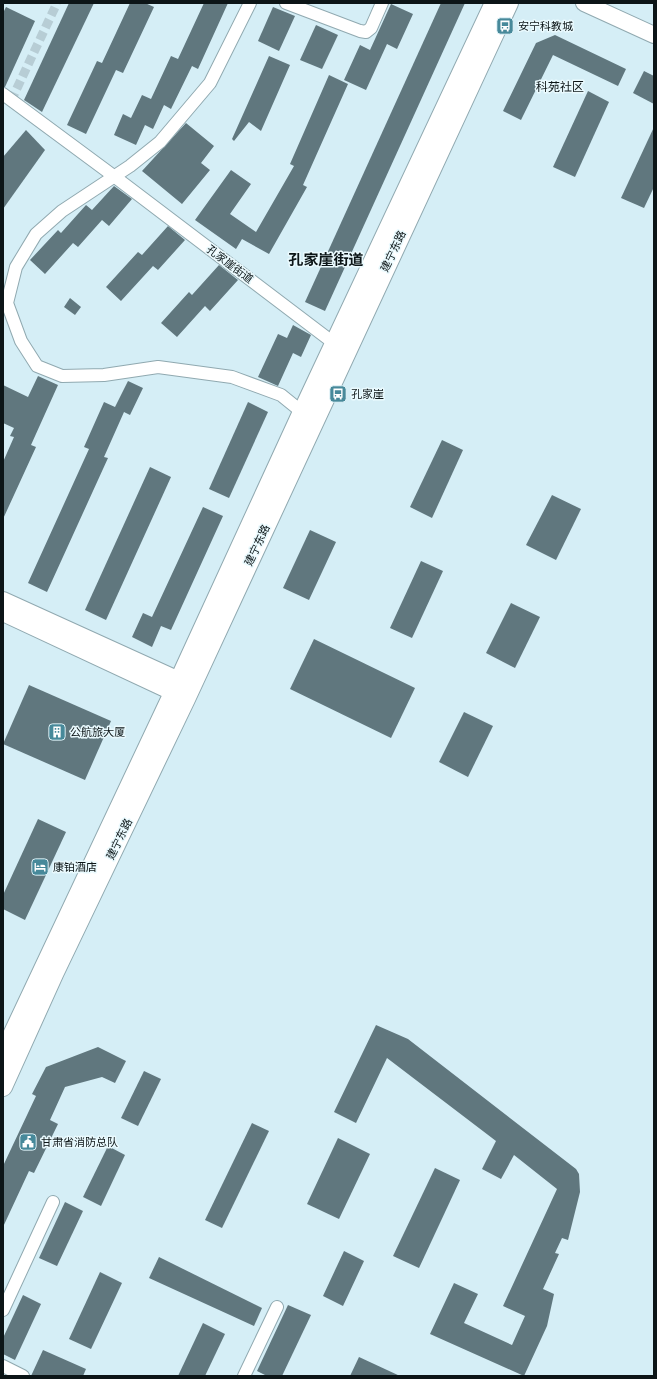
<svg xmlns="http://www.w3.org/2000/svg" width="657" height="1379" font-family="Arial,'Noto Sans SC',sans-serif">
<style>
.building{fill:#60777e}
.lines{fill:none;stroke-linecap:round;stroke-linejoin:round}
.pedestrian-tunnel{stroke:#b7cdd5;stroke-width:9;stroke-dasharray:9 4.5;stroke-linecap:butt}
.minor-casing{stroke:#90a9b0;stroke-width:14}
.tertiary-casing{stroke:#90a9b0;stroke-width:18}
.secondary-casing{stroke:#90a9b0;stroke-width:20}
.minor{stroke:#fff;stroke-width:12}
.tertiary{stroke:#fff;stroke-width:16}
.secondary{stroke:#fff;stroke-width:18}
.labels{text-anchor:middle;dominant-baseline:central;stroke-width:3;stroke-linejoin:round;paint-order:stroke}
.poi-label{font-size:11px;fill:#0c1517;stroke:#eafafe;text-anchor:start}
.street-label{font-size:11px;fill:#0c1517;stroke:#eafafe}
.neighbourhood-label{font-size:12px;fill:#0c1517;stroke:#eafafe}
.district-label{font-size:15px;font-weight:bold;fill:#0c1517;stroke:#eafafe}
</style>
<rect width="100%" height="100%" fill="#d5eef6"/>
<g class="building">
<path d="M69,3H94L42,112L24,100Z"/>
<path d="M130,3H145L154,7L123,73L116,70L86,134L67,125L97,61L102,63Z"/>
<path d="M204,3H228L198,69L192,66L171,109L164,105L153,129L145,125L136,145L114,135L123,114L131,118L142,95L151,99L171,56L178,59Z"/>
<path d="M441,3H465L325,311L305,302Z"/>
<path d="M391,4L413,14L397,49L387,44L366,90L344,80L360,45L370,50Z"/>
<path d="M6,7L35,21L5,87H3V13Z"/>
<path d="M273,7L295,16L279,51L258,41Z"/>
<path d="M316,25L338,35L322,69L300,60Z"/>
<path d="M555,35L626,69L618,86L553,55L521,120L503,111L536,43Z"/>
<path d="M269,56L290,65L261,131L249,122L234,141L232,139Z"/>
<path d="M644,71L654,76V104L633,93Z"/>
<path d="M329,75L348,84L303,185L307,187L269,254L242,239L236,249L195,220L231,170L251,184L230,214L256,232L294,166L290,164Z"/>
<path d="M588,91L609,102L575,177L553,167Z"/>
<path d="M186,123L214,146L201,163L210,170L182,204L142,171Z"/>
<path d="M654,127V187L644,208L621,198Z"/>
<path d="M26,130L45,150L3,209V157Z"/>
<path d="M114,186L132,199L109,226L102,220L78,247L73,243L45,274L30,260L58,230L61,233L86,205L92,210Z"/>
<path d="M168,226L185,240L158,270L153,266L121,301L106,287L138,252L142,255Z"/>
<path d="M219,265L238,280L210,311L205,306L177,337L161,323L189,292L192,295Z"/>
<path d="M70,298L81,307L75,315L64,307Z"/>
<path d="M293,325L311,335L301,357L293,353L278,386L258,377L278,334L287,338Z"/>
<path d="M38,376L58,385L31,445L36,447L3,519V462L14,437L10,436L14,428L3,423V385L28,397Z"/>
<path d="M128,381L143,388L130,415L124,412L104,457L108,458L47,592L28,583L89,449L84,447L104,402L115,407Z"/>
<path d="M248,402L268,412L229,498L209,489Z"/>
<path d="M442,440L463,450L432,518L410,507Z"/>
<path d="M150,467L171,477L106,620L85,610Z"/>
<path d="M552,495L581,509L556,560L526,545Z"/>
<path d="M203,507L223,516L171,630L161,626L152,647L132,637L143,613L152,617Z"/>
<path d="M310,530L336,542L309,600L283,588Z"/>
<path d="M421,561L443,571L412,638L390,628Z"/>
<path d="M511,603L540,617L515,668L486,653Z"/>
<path d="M314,639L415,688L391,738L290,689Z"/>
<path d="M29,685L111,721L85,780L3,744Z"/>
<path d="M464,712L493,726L468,777L439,762Z"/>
<path d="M38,819L66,832L25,920L3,909V895Z"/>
<path d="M376,1025L408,1039L576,1169L579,1174L580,1192L568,1240L562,1238L555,1253L559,1254L543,1289L554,1294L547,1326L524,1376L430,1334L454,1283L478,1294L464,1323L512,1345L525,1316L503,1306L557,1189L514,1155L501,1179L482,1169L496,1141L387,1058L356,1123L334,1112Z"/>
<path d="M98,1047L126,1061L115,1083L102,1077L65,1087L50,1120L58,1124L34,1173L29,1171L3,1227V1166L36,1096L32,1094L46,1067Z"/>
<path d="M144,1071L161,1079L138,1126L121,1118Z"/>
<path d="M252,1123L269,1131L222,1228L205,1220Z"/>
<path d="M338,1138L370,1154L339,1219L307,1204Z"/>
<path d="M108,1146L125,1155L101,1206L83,1197Z"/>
<path d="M435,1168L460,1180L419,1268L393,1256Z"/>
<path d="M65,1202L83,1211L57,1266L39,1258Z"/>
<path d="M344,1251L364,1261L343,1306L323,1296Z"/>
<path d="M159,1257L262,1308L254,1326L149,1278Z"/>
<path d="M100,1272L122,1283L91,1349L69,1339Z"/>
<path d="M23,1295L41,1304L15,1360L3,1354V1338Z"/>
<path d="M288,1305L311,1315L282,1376H267L257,1371Z"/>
<path d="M203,1323L225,1334L205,1376H178Z"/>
<path d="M43,1350L86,1369L83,1376H31Z"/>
<path d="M359,1357L400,1376H350Z"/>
</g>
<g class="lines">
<path class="pedestrian-tunnel" d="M11,101L57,3"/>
<defs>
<g id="minor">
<path d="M250,3L210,83L160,142L130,166L62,211L36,234L16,267L7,303L21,341L37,366L62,376L104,375L158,367L232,377L281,395L302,412"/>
<path d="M286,3L360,31L366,32L371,28L382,3"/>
<path d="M3,94L115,177L339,347"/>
<path d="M3,1310L53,1202"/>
<path d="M3,1366L23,1376"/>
<path d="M244,1376L277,1307"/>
</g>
<g id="tertiary">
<path d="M584,3L654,35"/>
<path d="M3,600L190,685"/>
<path d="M3,613L185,698"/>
</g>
<g id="secondary">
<path d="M3,1054L173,693L302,412L494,3"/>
<path d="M3,1087L55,972L186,699L509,3"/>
</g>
</defs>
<use href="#minor" class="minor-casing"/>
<use href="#tertiary" class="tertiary-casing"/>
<use href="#secondary" class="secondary-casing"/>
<use href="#minor" class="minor"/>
<use href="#tertiary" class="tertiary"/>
<use href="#secondary" class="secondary"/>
</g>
<defs>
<symbol id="bus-square" viewBox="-11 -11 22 22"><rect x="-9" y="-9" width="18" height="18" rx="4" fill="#47899a" stroke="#eafafe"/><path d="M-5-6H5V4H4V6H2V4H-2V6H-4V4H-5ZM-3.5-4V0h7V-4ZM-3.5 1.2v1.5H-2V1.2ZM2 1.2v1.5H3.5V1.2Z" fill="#fff"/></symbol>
<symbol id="building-square" viewBox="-11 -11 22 22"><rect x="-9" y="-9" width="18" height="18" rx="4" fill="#47899a" stroke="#eafafe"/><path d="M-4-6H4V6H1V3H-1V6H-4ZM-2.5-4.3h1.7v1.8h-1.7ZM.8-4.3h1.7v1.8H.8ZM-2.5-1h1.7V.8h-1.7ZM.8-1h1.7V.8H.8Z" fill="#fff"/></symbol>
<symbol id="hotel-square" viewBox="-11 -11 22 22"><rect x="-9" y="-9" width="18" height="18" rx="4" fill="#47899a" stroke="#eafafe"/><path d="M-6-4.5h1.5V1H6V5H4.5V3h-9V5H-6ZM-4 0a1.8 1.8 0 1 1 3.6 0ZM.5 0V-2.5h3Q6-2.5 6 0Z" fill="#fff"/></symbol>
<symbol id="civic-square" viewBox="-11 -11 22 22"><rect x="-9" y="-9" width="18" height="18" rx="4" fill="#47899a" stroke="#eafafe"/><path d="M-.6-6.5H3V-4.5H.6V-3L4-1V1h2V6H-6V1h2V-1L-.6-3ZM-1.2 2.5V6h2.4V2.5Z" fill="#fff"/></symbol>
</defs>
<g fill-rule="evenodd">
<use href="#bus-square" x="495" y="16" width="20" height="20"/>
<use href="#bus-square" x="328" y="384" width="20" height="20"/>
<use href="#building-square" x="47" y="722" width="20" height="20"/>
<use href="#hotel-square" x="30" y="857" width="20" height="20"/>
<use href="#civic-square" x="18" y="1132" width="20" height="20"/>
</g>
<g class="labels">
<g class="poi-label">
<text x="518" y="26">安宁科教城</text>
<text x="351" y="394">孔家崖</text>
<text x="70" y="732">公航旅大厦</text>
<text x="53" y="867">康铂酒店</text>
<text x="41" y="1142">甘肃省消防总队</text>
</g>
<g class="street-label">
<text transform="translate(393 251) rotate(-65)">建宁东路</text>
<text transform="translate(230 264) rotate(37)">孔家崖街道</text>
<text transform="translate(257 545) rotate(-65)">建宁东路</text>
<text transform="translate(119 839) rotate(-64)">建宁东路</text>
</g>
<g class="neighbourhood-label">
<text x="560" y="87">科苑社区</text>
</g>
<g class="district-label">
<text x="326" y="259">孔家崖街道</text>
</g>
</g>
<rect width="657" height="1379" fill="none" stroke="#0c1517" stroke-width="8"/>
</svg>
